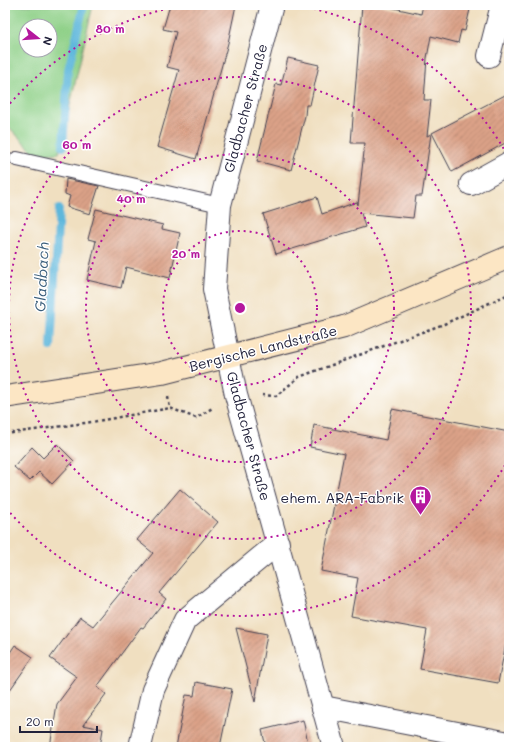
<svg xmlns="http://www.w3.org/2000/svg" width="514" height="752" font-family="Mali,sans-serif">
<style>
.grass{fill:#8fd088;stroke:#587962;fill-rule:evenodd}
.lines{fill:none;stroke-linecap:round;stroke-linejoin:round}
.stream{stroke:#5eb7db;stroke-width:8}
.building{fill:url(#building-hatch)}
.service-casing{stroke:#413e4f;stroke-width:16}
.minor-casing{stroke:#413e4f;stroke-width:24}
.secondary-casing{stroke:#413e4f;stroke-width:24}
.path{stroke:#413e4f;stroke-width:2.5;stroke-dasharray:3 3;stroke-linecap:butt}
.service{stroke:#fff;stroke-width:14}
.minor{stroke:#fff;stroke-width:22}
.secondary{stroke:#fce6c4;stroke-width:22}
.ring{fill:none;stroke:#b5179e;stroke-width:2;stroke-dasharray:2 4}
.labels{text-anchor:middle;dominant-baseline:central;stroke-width:3;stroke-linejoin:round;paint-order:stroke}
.street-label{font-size:14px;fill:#22223b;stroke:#fff}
.poi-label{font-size:14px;fill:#22223b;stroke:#fff;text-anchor:end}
.water-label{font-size:15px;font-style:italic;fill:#3a5e7b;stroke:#fff}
.centre{fill:#b5179e;stroke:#fff;stroke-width:2}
.ring-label{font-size:12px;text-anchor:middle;font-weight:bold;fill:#b5179e;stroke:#fff;stroke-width:3;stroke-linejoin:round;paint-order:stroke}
</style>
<defs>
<pattern id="building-hatch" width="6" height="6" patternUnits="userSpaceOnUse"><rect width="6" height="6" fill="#dca288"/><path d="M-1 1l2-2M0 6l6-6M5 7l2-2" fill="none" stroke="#b28470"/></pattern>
</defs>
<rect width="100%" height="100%" fill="#fff"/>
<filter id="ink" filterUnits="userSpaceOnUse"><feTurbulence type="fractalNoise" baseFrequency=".025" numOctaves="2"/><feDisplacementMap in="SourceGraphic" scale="8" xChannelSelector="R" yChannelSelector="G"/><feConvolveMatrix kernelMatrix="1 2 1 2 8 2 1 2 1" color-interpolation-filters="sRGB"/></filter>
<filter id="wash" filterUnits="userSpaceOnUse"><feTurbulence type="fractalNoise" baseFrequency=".012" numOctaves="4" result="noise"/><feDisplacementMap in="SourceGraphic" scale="16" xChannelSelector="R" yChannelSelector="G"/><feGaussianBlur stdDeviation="0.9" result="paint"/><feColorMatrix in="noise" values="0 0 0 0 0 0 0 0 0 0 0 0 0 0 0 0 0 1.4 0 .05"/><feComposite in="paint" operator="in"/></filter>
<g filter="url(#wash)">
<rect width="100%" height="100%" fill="#f0dfc0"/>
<path class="grass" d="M5,5H93L59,153L36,155L5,123ZM26,26H50V50H26Z"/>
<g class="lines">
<g class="stream">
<path d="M63,147L68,70L84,5"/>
<path d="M51,347L59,209"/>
</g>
</g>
<g id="blocks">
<g class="building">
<path d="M170,5H236L228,43L196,159L157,147L179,70L167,67L176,32L163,29Z"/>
<path d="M362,5H380L421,14L423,5H471L465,31L461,30L458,43L431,36L427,58L424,100H431L427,136L431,134L422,196H416L413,218L361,213L365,227L276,254L263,214L317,197L322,214L357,202L358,205L365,143H351Z"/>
<path d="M288,58L319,65L310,105H306L305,116L291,170L257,161L276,84L281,85Z"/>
<path d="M509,93V141L452,172L432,133Z"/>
<path d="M66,179L99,186L90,214L67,207L70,196L65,194Z"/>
<path d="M96,209L163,225L162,229L180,233L170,278L126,267L121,288L87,280L96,241L88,239Z"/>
<path d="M392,409L509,432V628L498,683L420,669L427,630L351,616L358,578L321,571L344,454L310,447L314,425L386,440Z"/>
<path d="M57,444L74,461L52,484L39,472L30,481L14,467L32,447L43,458Z"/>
<path d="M180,489L218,522L159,593L166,599L143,628L141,627L97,687L106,694L83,725L103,729L100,747H50L57,704L77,677L50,658L80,617L93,626L153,553L137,540Z"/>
<path d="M236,628L267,634L255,702Z"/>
<path d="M15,645L33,657L5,697V660Z"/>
<path d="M196,682L232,689L220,747H176L186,695L194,696Z"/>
<path d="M303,720L309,747H266L262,730Z"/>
</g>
</g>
</g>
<g filter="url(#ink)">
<use href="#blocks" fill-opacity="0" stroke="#413e4f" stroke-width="1"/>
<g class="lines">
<defs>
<path id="service" d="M17,159L220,205"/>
<g id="minor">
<path d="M272,5L220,205L214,289L236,395L334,747"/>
<path d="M489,56L502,5"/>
<path d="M471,184L509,163"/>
<path d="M323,707L509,743"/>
<path d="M140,747L153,690L185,620L278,543"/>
</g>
<path id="secondary" d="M5,397L162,373L344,327L509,257"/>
</defs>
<use href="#service" class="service-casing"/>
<use href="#minor" class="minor-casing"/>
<use href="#secondary" class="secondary-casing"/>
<g class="path">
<path d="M262,395L276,396L299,377L444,324L509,294"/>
<path d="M168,397L170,408"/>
<path d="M5,434L92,422L170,408L196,418L214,407"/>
</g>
<use href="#service" class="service"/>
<use href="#minor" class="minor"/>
<use href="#secondary" class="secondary"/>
</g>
</g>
<g class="ring">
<circle cx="240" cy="308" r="77"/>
<circle cx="240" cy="308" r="154"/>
<circle cx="240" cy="308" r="231"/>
<path d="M508 460A308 308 0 0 1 6 508M6 108A308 308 0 0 1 184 5M296 5A308 308 0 0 1 508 156"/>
</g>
<defs>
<symbol id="building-pin" viewBox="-11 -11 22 30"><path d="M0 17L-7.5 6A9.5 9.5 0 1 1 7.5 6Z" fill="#b5179e" stroke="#fff"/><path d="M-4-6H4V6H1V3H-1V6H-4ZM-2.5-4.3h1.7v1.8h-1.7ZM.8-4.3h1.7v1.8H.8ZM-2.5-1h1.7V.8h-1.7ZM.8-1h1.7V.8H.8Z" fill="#fff"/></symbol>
</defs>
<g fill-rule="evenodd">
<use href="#building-pin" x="408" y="484" width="25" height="34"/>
</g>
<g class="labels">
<g class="street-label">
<text transform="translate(245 108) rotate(-75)">Gladbacher Straße</text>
<text transform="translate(263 348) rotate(-14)">Bergische Landstraße</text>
<text transform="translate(249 436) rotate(75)">Gladbacher Straße</text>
</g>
<g class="poi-label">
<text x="404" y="497">ehem. ARA-Fabrik</text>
</g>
<g class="water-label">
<text transform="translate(41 277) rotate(-87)">Gladbach</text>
</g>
</g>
<circle cx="240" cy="308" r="6" class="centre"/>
<g class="ring-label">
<text x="110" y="33">80 m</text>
<text x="77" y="149">60 m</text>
<text x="131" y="203">40 m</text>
<text x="186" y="258">20 m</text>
</g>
<rect width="514" height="752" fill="none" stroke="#fff" stroke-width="20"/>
<g transform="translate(38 38) rotate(107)"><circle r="19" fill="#ffffff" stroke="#a7a7b1"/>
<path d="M0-3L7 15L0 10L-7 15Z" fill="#b5179e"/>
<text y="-6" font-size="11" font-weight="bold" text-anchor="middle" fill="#22223b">N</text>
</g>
<path d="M20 726v6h77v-6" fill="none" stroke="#22223b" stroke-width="2"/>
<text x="26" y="726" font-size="12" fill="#22223b" stroke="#ffffff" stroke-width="3" paint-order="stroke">20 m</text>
</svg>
